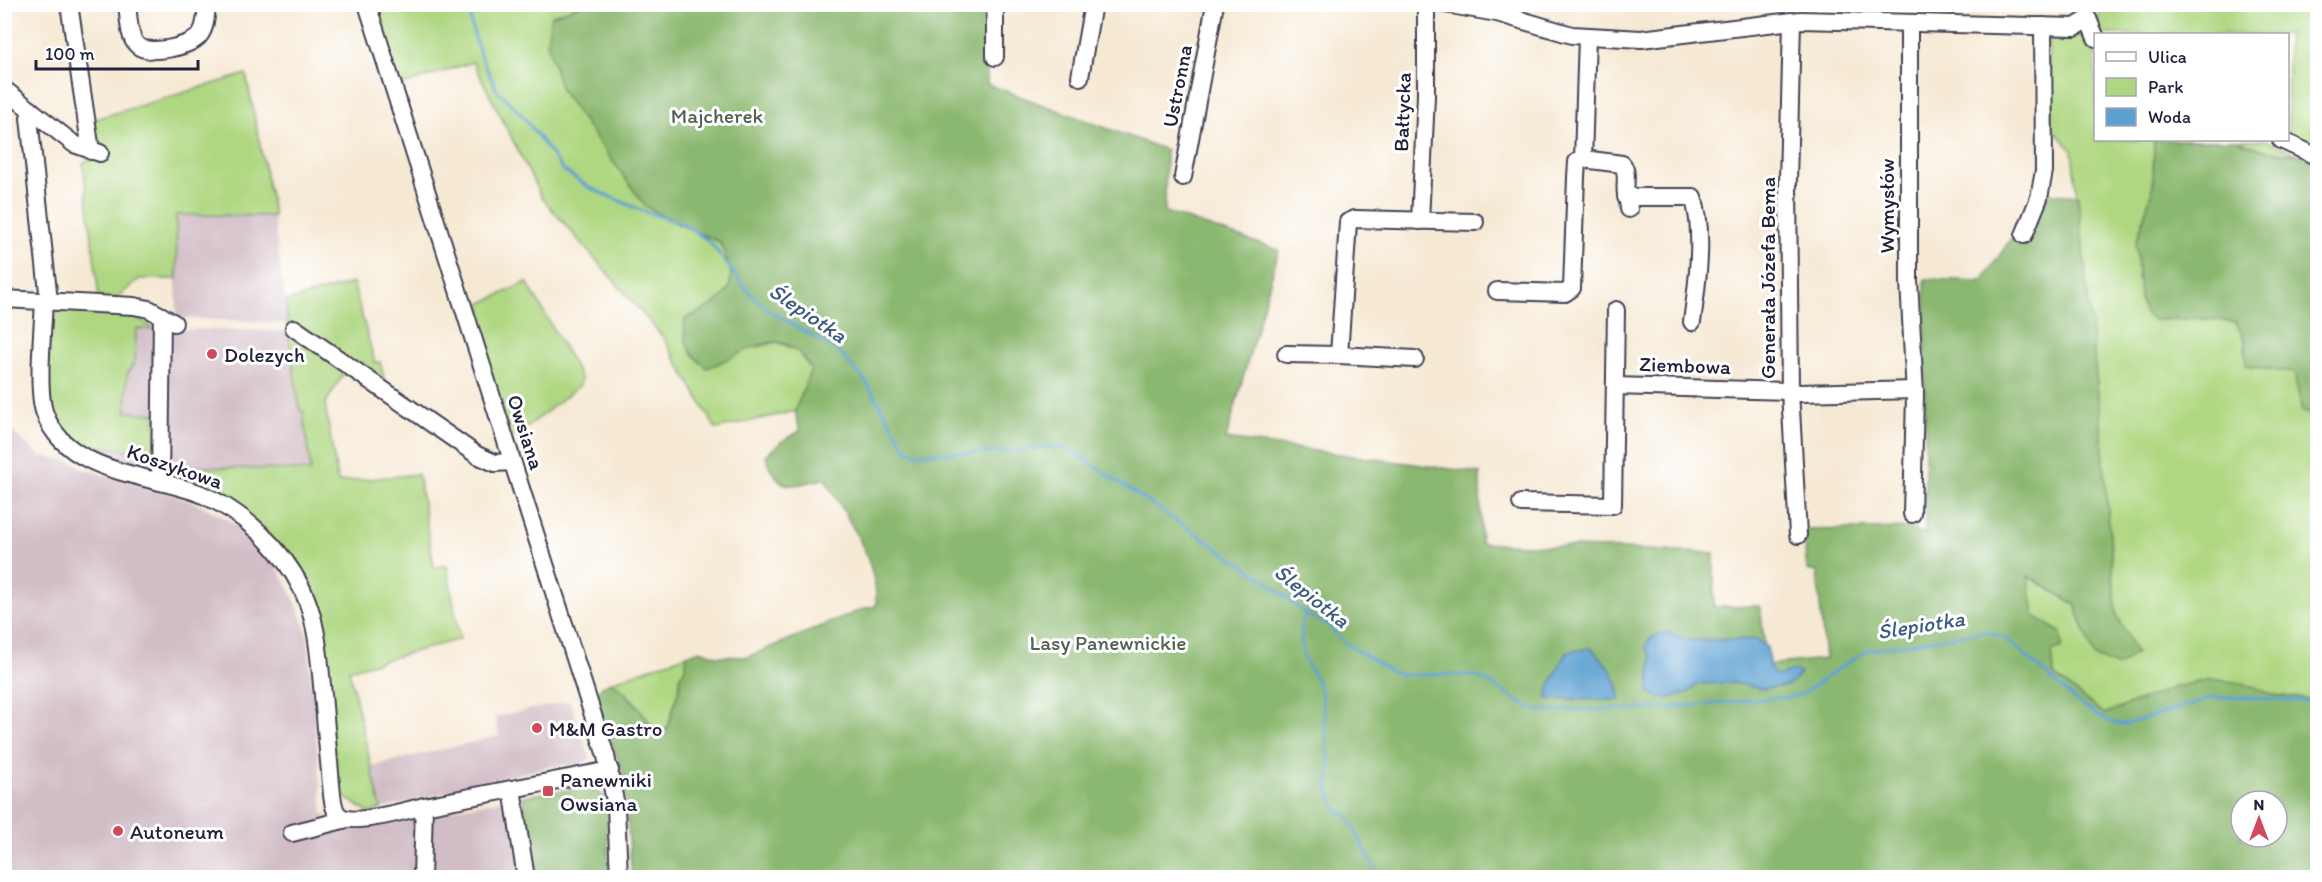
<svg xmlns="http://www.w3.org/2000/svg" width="2322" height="882" font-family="Itim,sans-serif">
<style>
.industrial{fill:#d2bdc6}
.green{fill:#afd781;stroke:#687c5e;stroke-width:1.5}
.forest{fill:#8bb86f;stroke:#566d55;stroke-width:1.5;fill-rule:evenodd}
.water{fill:#5da0d1;stroke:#406186;stroke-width:1.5}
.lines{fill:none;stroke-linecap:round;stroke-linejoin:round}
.stream{stroke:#5da0d1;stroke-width:3}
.minor-casing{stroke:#424052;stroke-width:20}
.minor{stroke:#fff;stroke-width:16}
.poi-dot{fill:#d1495b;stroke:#fff;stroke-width:2}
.labels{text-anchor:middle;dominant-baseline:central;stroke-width:6;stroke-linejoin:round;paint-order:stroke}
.street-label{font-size:21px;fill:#22223b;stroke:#fff}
.park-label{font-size:21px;fill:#536154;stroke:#fff}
.poi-label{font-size:21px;fill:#22223b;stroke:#fff;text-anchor:start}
.water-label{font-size:22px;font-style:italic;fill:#3d5b7e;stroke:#fff}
</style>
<rect width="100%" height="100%" fill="#fff"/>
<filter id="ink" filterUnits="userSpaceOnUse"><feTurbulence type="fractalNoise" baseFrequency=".0167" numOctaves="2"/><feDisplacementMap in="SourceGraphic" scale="12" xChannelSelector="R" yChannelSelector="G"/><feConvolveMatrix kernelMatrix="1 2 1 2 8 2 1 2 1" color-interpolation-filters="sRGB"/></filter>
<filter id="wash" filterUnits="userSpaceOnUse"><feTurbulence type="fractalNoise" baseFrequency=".008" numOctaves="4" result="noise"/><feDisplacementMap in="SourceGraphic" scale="24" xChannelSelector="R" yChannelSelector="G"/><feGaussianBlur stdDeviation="1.35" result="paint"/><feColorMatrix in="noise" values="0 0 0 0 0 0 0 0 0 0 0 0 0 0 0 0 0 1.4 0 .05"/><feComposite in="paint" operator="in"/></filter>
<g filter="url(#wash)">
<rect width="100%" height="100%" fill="#f6e9d4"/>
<g class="industrial">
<path d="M246,74L272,207L288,323L177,318L176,279H139L116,299L83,163L94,157L92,120Z"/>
<path d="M54,316L121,328L288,331L300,410H303L311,471L178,466L177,476L82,450L63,430L49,330L53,327Z"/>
<path d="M4,424L40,456L74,462L81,468L168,493L196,503L227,519L258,544L275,564L292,594L303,620L308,640L323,814L350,828L523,796L533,877H5Z"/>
<path d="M570,701L590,759L580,765L550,766L381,809L371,766L499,736L495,717Z"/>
</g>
<g class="green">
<path d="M373,5H581L553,15L676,223L720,242C723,252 732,267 731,278C730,302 702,310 685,319L759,347L776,342L799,351L811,370L795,411L716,429L663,337L542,198L473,62L399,86Z"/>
<path d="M2098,5H2317V152L2288,138V34H2099Z"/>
<path d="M2048,34H2087L2095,48L2096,140H2154L2153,187L2136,244L2153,320L2197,318L2236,322L2245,340L2246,366L2295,373L2302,411L2315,417L2317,413V700L2273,695L2241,683L2179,686L2104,714L2054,675L2052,652L2034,616L2027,576L2075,604L2094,656L2135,653L2116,613L2101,425L2072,150L2050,125Z"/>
<path d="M246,74L274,216L176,215L177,279H139L116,299L99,298L83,163L94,157L92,120Z"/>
<path d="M2236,140H2266L2302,156L2264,150Z"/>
<path d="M527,282L581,378L580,385L515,437L510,436L469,309Z"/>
<path d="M353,283L375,363L380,362L387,390L346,370L325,404L338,482L418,474L434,567L447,566L460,639L349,670L381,809L369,813L338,793L320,616L240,507L177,476V466L311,471L303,411H300L288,331L286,301Z"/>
<path d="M60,310C92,311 128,307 154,329H136L135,361L127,374L126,412L156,414V453L76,444L63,430L51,407L48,385L49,330L53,327L54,316Z"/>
<path d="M687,655L686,666L681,675L679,689L667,729L657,735C645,714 631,694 611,682Z"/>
</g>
<g class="forest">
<path d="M581,5H986L987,84L1166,150L1165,212L1279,250L1226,439L1480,473L1481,543L1714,553V607L1760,606L1767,665L1825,659L1817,572L1807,570L1803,530L1915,528V533H1925V279L1982,281L2012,237L2027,247L2045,193L2078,196L2101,425L2116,613L2136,653L2117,667L2094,656L2075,604L2028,576L2034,616L2061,633L2062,647L2052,652L2054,675L2104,714L2179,686L2211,679L2241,683L2273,695L2317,700V877H632L624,776L595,695L602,686L611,682C632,695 643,715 657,735L667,729L679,689L681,675L686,666L687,655L700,650L717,656L747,657L863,609L876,606C879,561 846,517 825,479C815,480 799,486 790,485C777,484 768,466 766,455L782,441L800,431L795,411L811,370C805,356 791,342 775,342C756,343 726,361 707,368C689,354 682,343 685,319C702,310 730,302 731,278C732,268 723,252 720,242L676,223L645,206L561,90L547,42L551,16ZM2241,801H2277V837H2241Z"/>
<path d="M2154,140H2236L2264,150L2302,156L2317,164L2318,413L2315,417L2302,411L2294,373L2246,366L2245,340L2236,322L2197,318L2153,320L2145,314L2140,298L2136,244L2153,187Z"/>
<path d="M585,788L595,790L606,798L609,877H533L523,796Z"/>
</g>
<g class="water">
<path d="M1668,632L1687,640L1755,639L1767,647L1770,669L1777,676L1796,670L1800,673L1793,683L1786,686L1762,689L1733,683L1699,684L1687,693L1670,698L1655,696L1649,692L1651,657L1645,646C1650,636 1658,634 1668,632Z"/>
<path d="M1591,648C1608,665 1618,675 1620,700L1547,699L1550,685L1566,652Z"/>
</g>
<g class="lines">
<g class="stream">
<path d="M471,4V23L480,54L497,90L523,116L563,170L590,188L643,211L684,224L710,242L747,290L768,310L838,351L867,383L906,449L915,453H929C957,453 985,453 1013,451C1034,450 1052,443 1072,451L1264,579L1306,614L1328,626L1345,643L1392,672L1403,675C1418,675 1467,673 1477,677C1499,685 1515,704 1538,711L1665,708L1790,697L1802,694L1856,657L1869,650L1986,631L2005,638L2079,703L2100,717L2113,723L2126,724L2212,698L2237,697L2318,702"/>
<path d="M1306,614L1302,622L1301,639L1304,659L1315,677L1322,694L1330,767L1328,787L1336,809L1348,816L1370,860L1380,873"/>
</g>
</g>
</g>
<g filter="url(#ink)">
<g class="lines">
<defs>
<g id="minor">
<path d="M69,4L91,151"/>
<path d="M127,4C129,16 128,37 137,45C148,56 189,47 199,36C206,28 206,15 207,4"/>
<path d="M367,4L606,756L616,806L619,878"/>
<path d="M995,4V57"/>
<path d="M1445,4L1497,13L1572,35L1641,39L1801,20L2075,27L2088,19"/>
<path d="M2088,19L2096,38"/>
<path d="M1792,21L1788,182L1790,391L1798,535"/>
<path d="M1909,23V281L1915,395L1912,514"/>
<path d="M1080,77L1093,4"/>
<path d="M4,89L74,144L100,153"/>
<path d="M31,110L29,118L49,301"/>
<path d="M2281,140L2318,157"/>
<path d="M1583,159L1622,164C1629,173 1624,183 1626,194C1627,200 1629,203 1629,209"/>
<path d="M1183,177L1215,4"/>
<path d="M1626,197H1693C1705,230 1697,286 1692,322"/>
<path d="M1420,221L1426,96V4"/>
<path d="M2024,235L2039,198L2044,171L2043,26"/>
<path d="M1497,291L1565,293L1572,288L1576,177L1577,162L1583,159L1587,37"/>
<path d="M4,299L134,306L149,309L174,323"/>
<path d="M44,301C43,328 36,392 45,414C67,474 150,474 201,494C242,511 282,548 302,589C318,622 319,658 323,695C326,728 329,761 332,795C333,802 334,812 340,816C353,826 408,810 424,806"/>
<path d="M294,328L477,455L495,463L512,462"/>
<path d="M1286,354L1339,355"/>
<path d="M1415,359L1339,355L1348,222L1355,219L1475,222"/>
<path d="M1615,386L1790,391L1800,393L1915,390"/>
<path d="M160,482L162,316"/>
<path d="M1521,503L1613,505L1616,310"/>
<path d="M512,789L526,878"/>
<path d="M292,833L347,819"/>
<path d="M422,878L424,806L610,770"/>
</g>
</defs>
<use href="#minor" class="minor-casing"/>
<use href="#minor" class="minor"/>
</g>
</g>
<g class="poi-dot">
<circle cx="212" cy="354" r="6"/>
<circle cx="537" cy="728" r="6"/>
<rect x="542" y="785" width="12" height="12" rx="3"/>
<circle cx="118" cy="831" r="6"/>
</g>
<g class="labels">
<g class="street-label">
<text transform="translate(1177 86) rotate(-79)">Ustronna</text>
<text transform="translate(1402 112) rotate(-88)">Bałtycka</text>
<text transform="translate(1886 206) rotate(-90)">Wymysłów</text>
<text transform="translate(1767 278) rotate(-90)">Generała Józefa Bema</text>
<text transform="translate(1685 365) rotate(2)">Ziembowa</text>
<text transform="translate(526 432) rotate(72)">Owsiana</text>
<text transform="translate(175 466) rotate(19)">Koszykowa</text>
</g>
<g class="park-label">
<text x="717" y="115">Majcherek</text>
<text x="1108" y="642">Lasy Panewnickie</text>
</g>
<g class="poi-label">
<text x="224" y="354">Dolezych</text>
<text x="549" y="728">M&amp;M Gastro</text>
<text x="560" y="779">Panewniki<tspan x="560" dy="24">Owsiana</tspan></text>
<text x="130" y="831">Autoneum</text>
</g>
<g class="water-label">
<text transform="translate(808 313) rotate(34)">Ślepiotka</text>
<text transform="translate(1312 596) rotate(38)">Ślepiotka</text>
<text transform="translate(1921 625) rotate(-9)">Ślepiotka</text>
</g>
</g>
<rect width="2322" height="882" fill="none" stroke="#fff" stroke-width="24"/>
<rect x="2094" y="33" width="195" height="108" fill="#ffffff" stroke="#a7a7b1" stroke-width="1.5"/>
<rect x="2106" y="52" width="30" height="9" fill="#ffffff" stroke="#a7a7b1" stroke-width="1.5"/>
<text x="2148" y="63" font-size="18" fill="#22223b">Ulica</text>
<rect x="2106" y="78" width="30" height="18" fill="#afd781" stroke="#a7a7b1" stroke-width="1.5"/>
<text x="2148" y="93" font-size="18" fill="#22223b">Park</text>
<rect x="2106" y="108" width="30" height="18" fill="#5da0d1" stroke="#a7a7b1" stroke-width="1.5"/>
<text x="2148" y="123" font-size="18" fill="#22223b">Woda</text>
<g transform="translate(2259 819)"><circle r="28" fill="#ffffff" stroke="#a7a7b1" stroke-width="1.5"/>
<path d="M0-4.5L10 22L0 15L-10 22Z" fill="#d1495b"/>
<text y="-9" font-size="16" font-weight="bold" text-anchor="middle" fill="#22223b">N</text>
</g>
<path d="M36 60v9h162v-9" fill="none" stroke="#22223b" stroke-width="3"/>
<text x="45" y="60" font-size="18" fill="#22223b" stroke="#ffffff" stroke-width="4.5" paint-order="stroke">100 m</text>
</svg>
